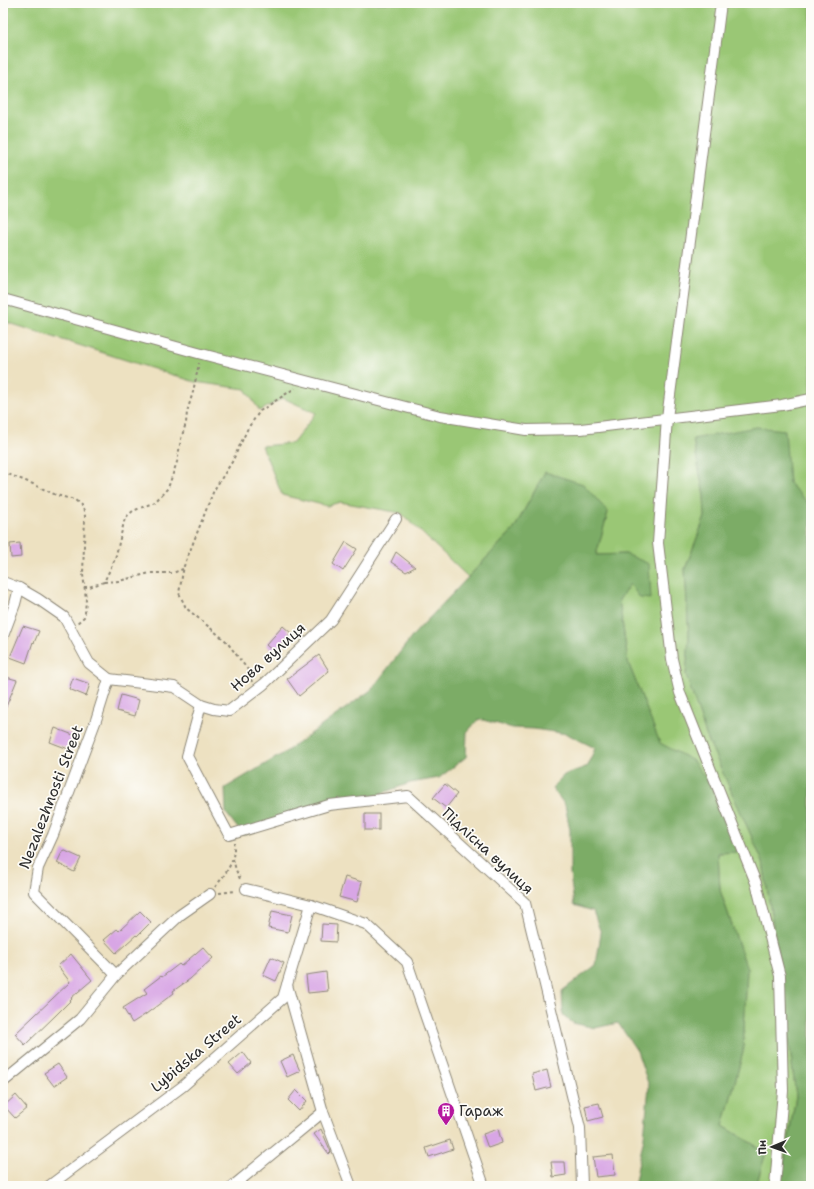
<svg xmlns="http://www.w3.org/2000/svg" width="814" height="1189" font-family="'Shantell Sans',sans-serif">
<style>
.green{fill:#9ac774;stroke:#627950}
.forest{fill:#7bac66;stroke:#536c48}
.building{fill:#d8a6e5}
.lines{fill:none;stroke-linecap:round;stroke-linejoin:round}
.minor-casing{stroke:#8c8676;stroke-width:12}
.path{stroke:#8c8676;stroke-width:2;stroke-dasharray:3 3;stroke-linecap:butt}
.minor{stroke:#fff;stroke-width:10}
.labels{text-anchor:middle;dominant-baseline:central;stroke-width:3.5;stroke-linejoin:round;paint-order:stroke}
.street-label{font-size:15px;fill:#2b2b2b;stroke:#fdfcf7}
.poi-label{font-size:15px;fill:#2b2b2b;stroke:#fdfcf7;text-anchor:start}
</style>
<rect width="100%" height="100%" fill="#fdfcf7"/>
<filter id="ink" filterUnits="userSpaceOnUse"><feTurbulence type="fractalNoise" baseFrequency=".025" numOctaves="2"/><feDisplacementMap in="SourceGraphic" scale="8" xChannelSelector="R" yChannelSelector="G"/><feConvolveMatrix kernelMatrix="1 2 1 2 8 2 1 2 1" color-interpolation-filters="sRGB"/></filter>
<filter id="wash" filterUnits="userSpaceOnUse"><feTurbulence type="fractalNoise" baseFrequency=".012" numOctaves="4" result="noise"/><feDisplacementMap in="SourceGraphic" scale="16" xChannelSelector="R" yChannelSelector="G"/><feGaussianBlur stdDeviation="0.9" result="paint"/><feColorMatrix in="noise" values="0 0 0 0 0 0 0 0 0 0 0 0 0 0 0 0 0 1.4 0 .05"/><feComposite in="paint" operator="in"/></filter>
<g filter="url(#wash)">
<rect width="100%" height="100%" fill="#ede1c1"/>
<path class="green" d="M3,3H811V408L809,409L811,414V506L789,483L784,430L693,439L704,495L705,517L685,569L689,638L686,675L706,735L763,862L781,976L796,1096L780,1186H756L766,1152L723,1126L743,1052L747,969L720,890L718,853L738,852L693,761L660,744L628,662L619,600L630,583L626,554L596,555L608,512L545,472L514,529L468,577L401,513L340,502L327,506L282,495L262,446L293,443L316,413L283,398L260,411L245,389L195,382L3,321Z"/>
<g class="forest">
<path d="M756,427L785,430L789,483L811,506V1186H780L796,1096L781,976L763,862L706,735L686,675L689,638L685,569L705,517L704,495L693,439Z"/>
<path d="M545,472L583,484L608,512L596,555L626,554L649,564L651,599L640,598L630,584L619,600L628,662L660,743L693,761L714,790L739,852L718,853L720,890L747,969L743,1052L723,1126L766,1152L756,1186H634L644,1137L649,1086L637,1051L618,1023L595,1028L573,1023L563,1015L562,991L596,965L601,933L593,911L574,905L570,874V830L565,805L552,788L564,775L588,766L595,748L567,734L534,729L513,728L479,719L467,732L466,757L439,778L410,783L374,796L243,835L226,813L225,788L284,753L371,690L414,634L514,529Z"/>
</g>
<g id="blocks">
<g class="building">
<path d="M346,542L357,549L343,571L333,564Z"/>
<path d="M20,543L21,557L11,558L10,544Z"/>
<path d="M396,552L415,567L406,572L391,562Z"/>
<path d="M23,626L39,631L34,643L33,642L26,663L10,657Z"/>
<path d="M283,626L291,633L275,653L266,645Z"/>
<path d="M319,655L329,671L299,696L287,679Z"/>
<path d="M6,677L17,680L3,714V682Z"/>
<path d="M73,678L90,684L86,696L69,689Z"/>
<path d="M121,695L139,700L135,716L117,711Z"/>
<path d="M55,728L76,736L71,750L50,742Z"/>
<path d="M445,784L457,794L446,808L433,798Z"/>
<rect x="365" y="814" width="14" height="16"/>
<path d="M63,850L81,858L74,872L57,863Z"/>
<path d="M345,877L362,882L357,902L339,897Z"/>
<path d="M140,911L151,922L137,936L136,935L116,953L104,940L117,929L119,931Z"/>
<path d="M272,911L292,915L288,932L268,928Z"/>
<path d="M322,924L337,925L336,942L321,941Z"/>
<path d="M203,947L213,958L190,979L173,991L174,993L146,1014L132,1023L123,1008L147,993L144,989L161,976L162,977L179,964L181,966Z"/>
<path d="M71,954L92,980L71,998L72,999L56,1015L25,1045L15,1034L70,982L58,966Z"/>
<path d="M271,957L284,963L276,981L263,975Z"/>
<path d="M326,972L328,991L308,993L306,975Z"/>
<path d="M243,1052L251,1063L238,1074L229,1064Z"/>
<path d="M293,1055L300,1071L287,1077L280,1061Z"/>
<path d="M58,1064L67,1077L54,1086L44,1073Z"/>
<path d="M547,1070L551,1087L536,1091L532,1074Z"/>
<path d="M296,1090L307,1101L299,1111L288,1100Z"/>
<path d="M16,1095L27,1108L15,1118L4,1106Z"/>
<path d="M599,1103L603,1117L588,1121L585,1106Z"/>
<path d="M321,1129L331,1152L329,1154L314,1134Z"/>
<path d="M498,1129L502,1143L488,1148L483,1134Z"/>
<path d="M450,1140L453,1149L429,1157L426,1148Z"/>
<path d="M613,1155L615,1175L596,1177L593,1157Z"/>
<path d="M551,1162H565L566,1175L553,1177Z"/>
</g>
</g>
</g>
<g filter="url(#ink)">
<use href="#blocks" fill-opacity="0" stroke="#8c8676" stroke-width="1"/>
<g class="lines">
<defs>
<g id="minor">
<path d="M721,3L667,418L658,543L672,659L680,693L756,883L780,976L783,1091L775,1186"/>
<path d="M3,299L198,353L440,416L526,430L581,429L782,405L811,399"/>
<path d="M3,582L19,588L38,599L64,617L89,663L109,679L96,720L53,835L38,868L34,892L116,975"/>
<path d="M3,636L15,604L19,588"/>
<path d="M109,679L174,687L201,705L214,709L229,711L264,684L331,620L396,519"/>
<path d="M201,705L187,756L229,835L329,805L408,796L525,903L580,1128L582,1186"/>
<path d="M246,889L311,905L366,924L407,962L484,1186"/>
<path d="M287,985L323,1112L351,1186"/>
<path d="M3,1082L80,1019L116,975L180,915L210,894"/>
<path d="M49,1186L183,1086L283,998L311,905"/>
<path d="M233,1186L323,1112"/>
</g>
</defs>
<use href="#minor" class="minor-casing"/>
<g class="path">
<path d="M3,472L33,484L56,495L75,500L83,507L85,516L83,574L86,599L85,613L84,617L77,623"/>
<path d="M104,582L119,581L150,573H173L183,569"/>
<path d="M84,587H89L104,582L115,559L125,518L133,511L155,502L168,488L177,462L181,439L186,423L187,412L193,392L199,363"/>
<path d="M252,682L248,670L226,641L186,608L179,593L184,566L214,490L232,462L248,428L260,411L295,388"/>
<path d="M233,859L236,870L241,881"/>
<path d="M215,887C227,872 235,862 234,843"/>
<path d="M219,893L236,891"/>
</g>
<use href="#minor" class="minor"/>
</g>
</g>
<defs>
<symbol id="building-pin" viewBox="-11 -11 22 30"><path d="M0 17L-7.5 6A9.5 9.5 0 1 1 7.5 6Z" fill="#b5179e" stroke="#fdfcf7"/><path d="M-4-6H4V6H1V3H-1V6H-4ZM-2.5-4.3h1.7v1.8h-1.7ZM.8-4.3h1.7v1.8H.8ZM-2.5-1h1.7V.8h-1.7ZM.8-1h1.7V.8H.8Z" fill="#fff"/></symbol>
</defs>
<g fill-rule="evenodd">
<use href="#building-pin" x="436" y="1101" width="20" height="27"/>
</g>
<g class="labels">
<g class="street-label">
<text transform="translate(268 657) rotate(-42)">Нова вулиця</text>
<text transform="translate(51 797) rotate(-69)">Nezalezhnosti Street</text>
<text transform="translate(488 851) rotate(43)">Підлісна вулиця</text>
<text transform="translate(196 1053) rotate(-40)">Lybidska Street</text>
</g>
<g class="poi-label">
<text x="459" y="1111">Гараж</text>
</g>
</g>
<rect width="814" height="1189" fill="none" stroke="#fdfcf7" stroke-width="16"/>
<g transform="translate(772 1147) rotate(268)" stroke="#fdfcf7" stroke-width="3" paint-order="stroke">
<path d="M0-3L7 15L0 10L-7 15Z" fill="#2b2b2b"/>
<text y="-6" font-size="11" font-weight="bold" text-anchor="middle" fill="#2b2b2b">Пн</text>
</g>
</svg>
